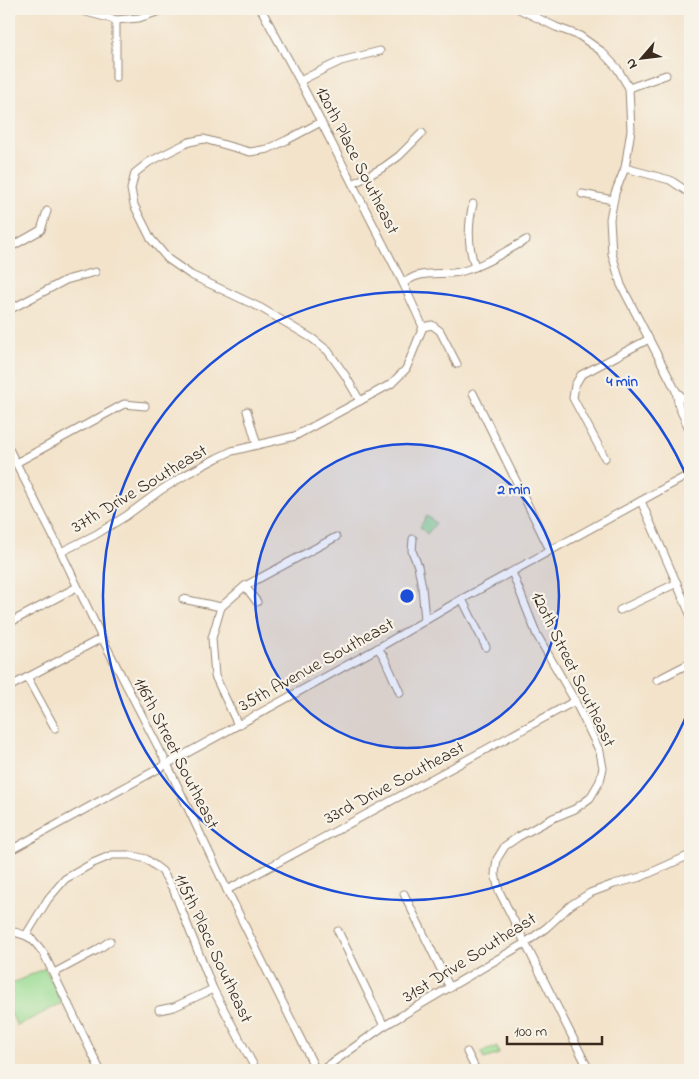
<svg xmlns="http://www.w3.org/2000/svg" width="699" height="1079" font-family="'Indie Flower',sans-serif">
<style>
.green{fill:#9adc93;stroke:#6a8358}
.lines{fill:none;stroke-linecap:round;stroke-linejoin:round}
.minor-casing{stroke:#978674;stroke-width:9}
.minor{stroke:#fff;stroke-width:7}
.ring{fill:none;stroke:#1d4ed8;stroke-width:2.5}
.labels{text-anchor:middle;stroke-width:4.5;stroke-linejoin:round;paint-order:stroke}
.street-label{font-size:18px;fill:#3b2a1e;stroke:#f7f3e8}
.centre{fill:#1d4ed8;stroke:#f7f3e8;stroke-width:2.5}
.ring-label{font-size:15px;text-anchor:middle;font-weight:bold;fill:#1d4ed8;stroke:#f7f3e8;stroke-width:4.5;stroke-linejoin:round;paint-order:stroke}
</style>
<rect width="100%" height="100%" fill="#f7f3e8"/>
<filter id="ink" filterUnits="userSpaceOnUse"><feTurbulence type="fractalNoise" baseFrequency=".02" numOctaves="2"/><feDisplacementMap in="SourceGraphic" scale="10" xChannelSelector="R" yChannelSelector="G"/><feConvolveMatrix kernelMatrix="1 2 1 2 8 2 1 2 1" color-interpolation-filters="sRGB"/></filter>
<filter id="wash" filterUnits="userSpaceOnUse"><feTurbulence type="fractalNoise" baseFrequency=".0096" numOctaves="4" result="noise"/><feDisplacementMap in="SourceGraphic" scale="20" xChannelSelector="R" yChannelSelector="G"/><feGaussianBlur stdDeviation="1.12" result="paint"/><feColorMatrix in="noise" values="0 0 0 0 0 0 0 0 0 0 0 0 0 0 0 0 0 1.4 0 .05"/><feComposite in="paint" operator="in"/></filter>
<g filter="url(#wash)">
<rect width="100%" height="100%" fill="#f3e3cb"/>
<!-- green -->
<g class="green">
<path d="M427,516L436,523L427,534L420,527Z"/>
<path d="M45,968L62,1003L17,1026L9,1009V985Z"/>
<path d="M497,1047L499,1054L484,1059L481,1052Z"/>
</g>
</g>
<g filter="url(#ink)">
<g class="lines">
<defs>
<g id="minor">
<path d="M75,9L116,20L139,18L166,9"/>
<path d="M261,9L300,81L321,122L403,283L423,327"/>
<path d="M519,9L556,27L580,36L601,51L617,68L629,88L631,130L625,168L615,193L610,219L612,254L621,285L676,391L686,401L690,409"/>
<path d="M116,20V78"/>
<path d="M300,81L324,69L341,61L380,51"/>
<path d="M629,88L666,75"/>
<path d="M321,122L287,140L268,149L250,152L204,139L189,142L149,162L135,173L131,189L134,205L151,239L168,259L191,275L261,308L313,339L328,351L345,375L360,401"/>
<path d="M625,168L670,180L688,192"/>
<path d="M353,184L384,167L399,156L422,133"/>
<path d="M582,194L613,200"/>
<path d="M473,204C468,224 468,247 475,267"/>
<path d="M9,248L41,230L47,211"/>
<path d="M403,283C408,281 412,277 417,276C432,271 448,276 463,271C485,265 506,251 526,240"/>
<path d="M9,310L66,280L95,272"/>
<path d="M423,327L432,325L440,331L457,364"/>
<path d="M676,391L679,407L690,431"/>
<path d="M473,393L550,550"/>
<path d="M247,411L257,445"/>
<path d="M9,449L61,552L102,638L167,764L227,890L316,1070"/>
<path d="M605,458L573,398L575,385L581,375L649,339"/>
<path d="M16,463L124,404L145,406"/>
<path d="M641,501L690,614"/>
<path d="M413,539L412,551L418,566L422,587L425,620"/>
<path d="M61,552L95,535L126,516L161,490L187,474L217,458L232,451L295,436L391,384L406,369L423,327"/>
<path d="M512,572L537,635L575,701L600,752L603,768L600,781L590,798L575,809L553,818L518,837L505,846L497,859L495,874L499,891L589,1070"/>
<path d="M245,586L257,602"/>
<path d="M183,599L221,607"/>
<path d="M462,599L486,647"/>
<path d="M620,610L677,583"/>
<path d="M9,623L77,587"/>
<path d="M378,648L384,657L400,693"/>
<path d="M27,677L55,728"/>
<path d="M657,680L690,663"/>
<path d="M9,687L102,638"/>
<path d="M238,725L215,676L212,638L221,607L245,586L336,537"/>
<path d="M9,851L378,648L462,599L690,474"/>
<path d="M227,890L575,701"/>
<path d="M404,894L450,988"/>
<path d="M9,931C29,935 32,937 44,954L100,1070"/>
<path d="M338,931L384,1026"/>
<path d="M26,935L48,899L65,879L93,863L112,855H130L146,859L162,871L174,891L213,989L256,1070"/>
<path d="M54,973L97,950L110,941"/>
<path d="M159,1010L174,1007L213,989"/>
<path d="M467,1052L476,1070"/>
<path d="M322,1070L384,1026L525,943L546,928L571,905L590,893L614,884L641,877L690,855"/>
</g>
</defs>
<!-- minor casing -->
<use href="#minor" class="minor-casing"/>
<!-- minor -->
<use href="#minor" class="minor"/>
</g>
</g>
<!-- distance rings -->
<circle cx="407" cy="596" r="152" fill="#1d4ed8" fill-opacity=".12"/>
<g class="ring">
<circle cx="407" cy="596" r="152"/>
<path d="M690 707A304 304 0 1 1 690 485"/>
</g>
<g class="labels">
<!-- street labels -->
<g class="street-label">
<text transform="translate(358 160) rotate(63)" y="6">120th Place Southeast</text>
<text transform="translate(139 488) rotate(-31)" y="6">37th Drive Southeast</text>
<text transform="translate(316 664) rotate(-29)" y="6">35th Avenue Southeast</text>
<text transform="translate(574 669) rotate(64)" y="6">120th Street Southeast</text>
<text transform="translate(177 753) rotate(63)" y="6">116th Street Southeast</text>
<text transform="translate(394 782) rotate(-28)" y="6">33rd Drive Southeast</text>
<text transform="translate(214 948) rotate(65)" y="6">115th Place Southeast</text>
<text transform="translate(469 957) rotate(-32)" y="6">31st Drive Southeast</text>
</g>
</g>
<circle cx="407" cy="596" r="8" class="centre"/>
<g class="ring-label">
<text x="622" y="386">4 min</text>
<text x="514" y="494">2 min</text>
</g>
<!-- margin -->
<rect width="699" height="1079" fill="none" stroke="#f7f3e8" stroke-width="30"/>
<!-- north arrow -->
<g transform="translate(642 58) rotate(242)" stroke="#f7f3e8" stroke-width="4" paint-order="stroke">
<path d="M0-4L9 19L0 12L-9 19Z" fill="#3b2a1e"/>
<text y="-8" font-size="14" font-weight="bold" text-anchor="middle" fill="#3b2a1e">N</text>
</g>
<!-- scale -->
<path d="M507 1036v8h95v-8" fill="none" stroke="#3b2a1e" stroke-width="2.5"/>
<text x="514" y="1036" font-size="15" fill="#3b2a1e" stroke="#f7f3e8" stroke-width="4" paint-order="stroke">100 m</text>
</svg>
